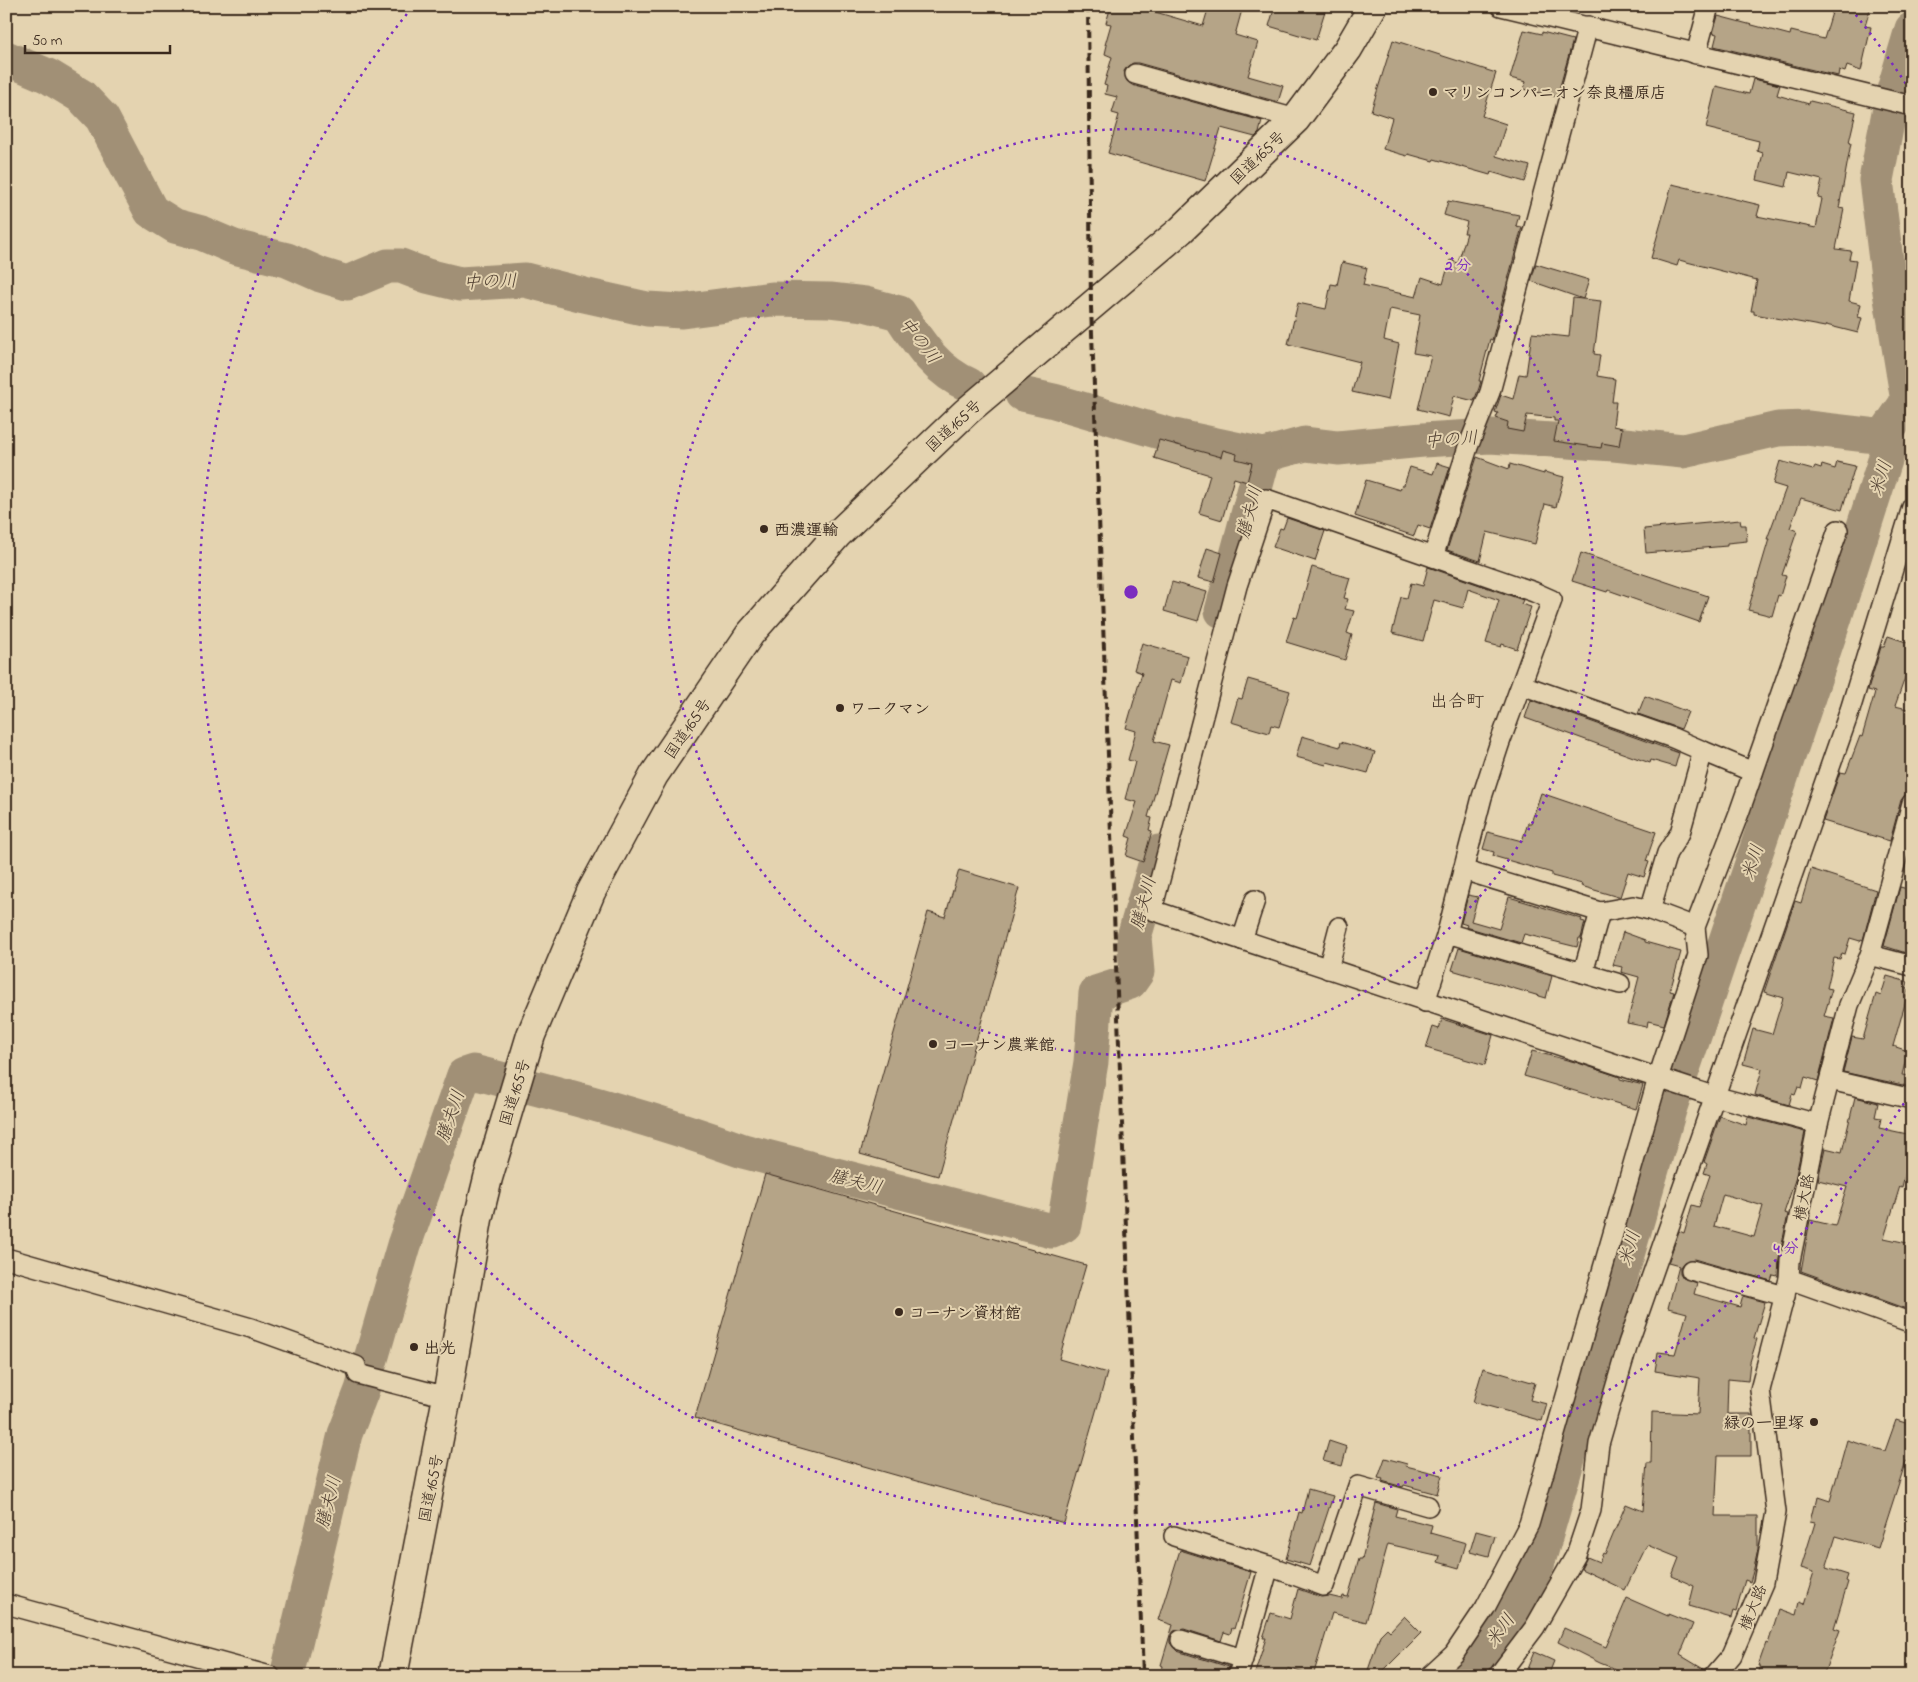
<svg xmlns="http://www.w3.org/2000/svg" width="1918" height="1682" font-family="'Indie Flower','Klee One',sans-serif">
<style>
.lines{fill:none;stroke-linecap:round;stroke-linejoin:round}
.river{stroke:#a19076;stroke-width:35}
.building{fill:#b5a487;stroke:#3b2a1e;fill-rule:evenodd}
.street-casing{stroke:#3b2a1e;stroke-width:22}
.highway-casing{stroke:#3b2a1e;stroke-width:31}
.street{stroke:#e4d3b0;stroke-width:19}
.highway{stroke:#e4d3b0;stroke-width:28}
.rail{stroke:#3b2a1e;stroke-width:4;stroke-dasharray:8 4;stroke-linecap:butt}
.ring{fill:none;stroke:#7b2cbf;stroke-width:2.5;stroke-dasharray:2.5 5}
.poi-dot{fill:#3b2a1e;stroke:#e4d3b0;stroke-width:2}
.labels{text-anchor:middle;stroke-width:4;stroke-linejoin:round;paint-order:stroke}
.poi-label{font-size:16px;font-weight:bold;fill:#3b2a1e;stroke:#e4d3b0;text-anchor:start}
.street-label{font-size:16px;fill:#3b2a1e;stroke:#e4d3b0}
.water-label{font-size:18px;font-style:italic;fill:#4f3e30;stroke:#e4d3b0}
.neighbourhood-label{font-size:18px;fill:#3b2a1e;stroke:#e4d3b0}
.centre{fill:#7b2cbf;stroke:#e4d3b0;stroke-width:2.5}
.ring-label{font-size:15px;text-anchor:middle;font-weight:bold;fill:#7b2cbf;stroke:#e4d3b0;stroke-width:4;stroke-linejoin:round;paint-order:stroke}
</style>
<rect width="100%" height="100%" fill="#e4d3b0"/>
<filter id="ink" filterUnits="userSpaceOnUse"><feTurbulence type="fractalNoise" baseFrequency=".02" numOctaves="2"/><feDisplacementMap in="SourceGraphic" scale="10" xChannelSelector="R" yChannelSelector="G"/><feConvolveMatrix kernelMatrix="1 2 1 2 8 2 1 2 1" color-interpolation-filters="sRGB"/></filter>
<g filter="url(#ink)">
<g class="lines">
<!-- river -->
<g class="river">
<path d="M6,58L48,76L81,96L102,118L151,211L175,226L201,233L234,247L287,260L321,275L347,283L388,266H401L427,276L460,284L525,280L584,295L647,309L682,311L772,299L830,300L865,304L899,313C919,343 935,370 969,385"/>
<path d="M1022,394L1054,401L1170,435L1264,455L1305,444L1338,448L1423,440L1490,436L1614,444L1683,451L1778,429L1807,428L1876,436L1886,433"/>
<path d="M1222,611L1264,455"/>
<path d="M287,1676L345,1434L362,1390L404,1245L464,1075L473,1072C564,1095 655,1119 743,1151L1052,1231L1064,1225L1091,1062L1096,993L1130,982L1137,972L1134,937L1159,852"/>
<path d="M1464,1676L1488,1649L1511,1618L1537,1565L1669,1110L1834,620L1888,451L1886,433L1908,401L1890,292L1876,180L1892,97L1912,29"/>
</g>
</g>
<!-- building -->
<g class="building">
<path d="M1111,6H1135L1203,26L1209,6H1243L1235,35L1258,42L1248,76L1283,86L1278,102L1138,63H1133L1128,66L1124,71L1127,81L1132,85L1262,121L1259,133L1255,137L1221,128L1205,181L1108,153L1119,115L1112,113L1117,97L1105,94L1107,86L1104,85L1112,57L1105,54L1107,45H1105L1111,24L1106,23Z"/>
<path d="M1275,6H1309L1325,11L1316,40L1269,26Z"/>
<path d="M1834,6H1871L1865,26L1871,27L1861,71L1847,66L1845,72L1839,70L1838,76L1714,46L1717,34L1713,33L1718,16L1790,35L1791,31L1824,39Z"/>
<path d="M1524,30L1542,34V32L1573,40L1557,97L1524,89L1526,82L1510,78Z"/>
<path d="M1393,40L1496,73L1482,116L1506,124L1496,156L1530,166L1525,182L1491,172L1490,175L1434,159L1433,161L1408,154L1407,156L1383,149L1392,118L1371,111Z"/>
<path d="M1753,79L1780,85L1777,95L1809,104L1810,101L1856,112L1849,142L1851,143L1839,208L1844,209L1836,249L1851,251L1849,259L1856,260L1849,301L1861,304L1858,317L1862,318L1858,333L1826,325L1825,327L1754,314V311H1751L1757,280L1679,260L1677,266L1651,258L1672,184L1760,205L1757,216L1816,228L1822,199L1818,198L1822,180L1789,172L1786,187L1757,180L1763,153L1757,151L1759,141L1706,128L1716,86L1749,94Z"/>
<path d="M1448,201L1519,215L1516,226L1522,227L1492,340L1490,339L1479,381H1481L1479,388L1474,401L1454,396L1449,417L1418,409L1431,356L1413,353L1420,315L1390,309L1384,340L1399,344L1388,400L1352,392L1360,362L1288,344L1298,303L1326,309L1331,284L1337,285L1342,262L1367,268L1363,285L1416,297L1422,277L1443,284L1450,260L1458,263L1467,233H1464L1467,222L1444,215Z"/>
<path d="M1536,264L1589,280L1583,299L1531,281Z"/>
<path d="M1573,298L1601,301L1594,354L1600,355L1597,376L1615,379L1612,402H1616L1613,426L1622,428L1619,446L1602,443L1601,448L1554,441L1558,421H1554V418L1527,415L1523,432L1507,429L1508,422L1496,418L1498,413L1495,412L1501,395L1513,399L1519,374L1526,375L1532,333L1569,337Z"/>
<path d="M1159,440L1221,457L1223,450L1237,454L1236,459L1252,463L1247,482L1234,478L1222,520L1199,513L1210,475L1154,458Z"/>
<path d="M1477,457L1509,469L1510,464L1544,474V472L1564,477L1556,507L1545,504L1535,544L1487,532L1480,561L1447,550Z"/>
<path d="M1780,461L1813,470L1815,466L1821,468L1822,465L1835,469L1837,462L1855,466L1842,510L1801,498L1790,528L1797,531L1782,575L1786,576L1780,596L1778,595L1772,616L1748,610L1769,539H1767L1786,488L1773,484Z"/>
<path d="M1437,463L1450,467L1430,529L1418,525L1414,536L1355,516L1366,480L1400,490L1402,485H1404L1410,467L1433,474Z"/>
<path d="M1287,518L1325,531L1315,561L1273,547L1280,528L1283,529Z"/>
<path d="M1740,520L1741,525H1746L1747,541L1727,543V546L1646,553L1644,529Z"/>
<path d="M1207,548L1222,553L1214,582L1198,578Z"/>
<path d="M1581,553L1708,596L1699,622L1608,590L1607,592L1572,581Z"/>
<path d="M1312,567L1350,578L1344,598L1348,599L1345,609L1354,611L1347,633L1352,635L1345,660L1286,642L1294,617L1297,618Z"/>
<path d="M1428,567L1523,600L1521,604L1531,607L1517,649L1502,644L1501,647L1486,643L1499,600L1468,589L1463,608L1434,600L1423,641L1392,633L1401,597L1407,598L1411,583L1423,586Z"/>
<path d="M1172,582L1207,592L1198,621L1164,611Z"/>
<path d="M1888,636L1912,644V658L1895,706L1912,710V779L1907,793L1901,800L1890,841L1823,821L1840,772L1846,773L1860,736L1862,737L1875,692L1868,690L1881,647H1884Z"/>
<path d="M1142,643L1188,656L1181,683L1171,680L1154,741L1169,745L1148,817L1152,818L1149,830L1152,831L1143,862L1126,856L1131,838L1126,836L1137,802L1125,799L1135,762L1128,760L1136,731L1126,728L1142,673L1134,670Z"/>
<path d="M1248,679L1290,691L1279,727L1271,725L1269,733L1231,722L1238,698L1242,699Z"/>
<path d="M1645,696L1688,712L1681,729L1638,714Z"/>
<path d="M1531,700L1679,753L1675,767L1651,760L1650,763L1525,718Z"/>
<path d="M1302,736L1340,747L1341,742L1375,752L1368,773L1327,762L1326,765L1296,757Z"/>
<path d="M1541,793L1656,832L1646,861L1649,862L1644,877L1628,872L1620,897H1618L1581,886L1582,884L1552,876V873L1493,856L1494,852L1483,849L1488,832L1522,841L1528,823H1531Z"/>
<path d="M1811,869L1876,890L1863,940L1861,939L1860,941L1850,938L1845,954L1842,953L1840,959L1834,958L1827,988L1832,989L1824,1016L1834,1018L1818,1081L1805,1077L1802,1088L1798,1087L1795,1095L1792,1094L1789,1105L1755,1095L1762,1069L1743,1064L1753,1029L1772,1034L1783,998L1764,992L1795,901L1801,903Z"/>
<path d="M959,870L1019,888L938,1176L860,1154L928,912L945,917Z"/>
<path d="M1900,887L1912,890V932L1906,953L1884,946Z"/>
<path d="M1468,895L1478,897L1471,921L1499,929L1509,897L1582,919L1581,921L1585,922L1581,938H1579L1577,947L1524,934L1521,943L1466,927L1467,925L1461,923Z"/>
<path d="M1623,932L1645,940V942L1681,952L1670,991L1674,992L1664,1025L1648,1021L1647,1027L1627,1023L1639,977L1621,972L1622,967L1613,965Z"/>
<path d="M1459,948L1552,976L1546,998L1452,970Z"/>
<path d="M1887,976L1908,982L1906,989L1908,990L1905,1004L1893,1046L1908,1051L1902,1075L1912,1076V1087L1843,1072L1852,1037L1863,1039L1876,994L1881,996Z"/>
<path d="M1442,1019L1493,1035L1485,1065L1426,1048L1433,1027L1439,1029Z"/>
<path d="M1532,1051L1575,1062L1620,1077V1079L1643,1085L1636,1109L1524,1076Z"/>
<path d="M1855,1097L1878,1103L1875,1117L1881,1118L1879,1128L1912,1135V1167L1907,1166L1902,1187L1900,1186L1884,1238L1912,1244V1311L1801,1271L1810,1220L1835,1226L1847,1187L1818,1180L1825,1148L1842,1152Z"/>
<path d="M1720,1116L1746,1125L1748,1117L1805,1132L1795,1180L1784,1213L1788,1214L1779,1259L1778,1276L1773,1275L1771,1281L1694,1259L1684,1262L1680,1267V1273L1683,1278L1697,1283L1694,1294L1740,1307L1743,1296L1765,1302L1754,1338L1757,1339L1750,1362L1748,1381L1728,1379L1727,1414H1751V1456H1718L1715,1516H1758V1549L1754,1568L1750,1582L1745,1580L1736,1612L1733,1611L1731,1618L1689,1606L1694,1586L1672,1576L1679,1558L1647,1545L1625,1590L1581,1569L1587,1557L1599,1562L1603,1553L1605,1554L1626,1504L1643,1511L1647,1463H1651L1652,1412L1698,1414L1700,1378L1655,1371L1658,1352L1675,1354L1687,1313L1668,1308L1679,1266L1668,1263L1679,1231L1684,1233L1692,1205L1699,1207L1710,1175L1704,1173L1707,1164L1704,1162ZM1723,1194L1763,1206L1754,1237L1714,1226Z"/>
<path d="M765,1174L1086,1265L1059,1359L1107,1373L1064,1523L695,1418Z"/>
<path d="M1483,1368L1535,1383L1530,1400L1547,1404L1542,1421L1473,1402Z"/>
<path d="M1896,1420L1912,1425V1450L1908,1462L1906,1461L1878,1548L1836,1536L1826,1568L1848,1575L1846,1581L1848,1582L1834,1628L1840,1630L1823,1676H1756L1760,1666H1758L1766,1643L1768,1644L1779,1609L1796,1615L1799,1602L1804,1604L1814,1572L1801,1568L1815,1523L1810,1522L1814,1505L1816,1506L1818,1497L1830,1501L1847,1440L1885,1451Z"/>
<path d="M1329,1441L1347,1447L1342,1466L1323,1461Z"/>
<path d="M1385,1458L1407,1464L1406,1466L1442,1475L1437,1494L1404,1485L1403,1487L1382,1481L1383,1479L1378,1478Z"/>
<path d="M1308,1489L1333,1496L1310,1566L1286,1559L1299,1512L1302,1513Z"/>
<path d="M1376,1503L1397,1509L1395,1516L1432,1525L1430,1533L1466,1543L1459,1568L1438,1562L1440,1556L1388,1544L1366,1622L1332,1613L1313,1676L1288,1668L1286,1676H1254L1266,1638H1263L1271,1613L1290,1619L1298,1589L1321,1597L1329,1596L1342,1599L1343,1596L1348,1597L1359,1559H1362Z"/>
<path d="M1476,1531L1495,1536L1489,1556L1470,1551Z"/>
<path d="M1180,1550L1251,1572L1234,1629L1232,1628L1230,1634L1224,1632L1221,1641L1184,1629L1174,1631L1170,1637V1643L1177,1651L1229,1667L1227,1676H1208L1189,1670L1187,1676H1161L1163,1666L1161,1665L1173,1625L1158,1620Z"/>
<path d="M1627,1598L1668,1616V1614L1693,1624L1680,1655L1705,1670L1703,1676H1633L1600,1663L1558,1642L1564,1628L1606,1647Z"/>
<path d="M1404,1616L1421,1633L1378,1676H1366L1380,1635L1387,1628L1390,1631Z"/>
<path d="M1534,1652L1554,1661L1548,1676H1542L1527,1669Z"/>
</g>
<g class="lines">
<defs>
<g id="street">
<path d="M1501,6L1912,106"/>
<path d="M1696,54L1709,6"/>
<path d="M1135,74L1296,119"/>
<path d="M1433,557L1468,447L1490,392L1588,26"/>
<path d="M1522,685L1673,738L1703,751"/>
<path d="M1463,870L1600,912L1633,906L1650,910"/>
<path d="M1695,927L1650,910L1667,853L1680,833L1703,751L1753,772"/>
<path d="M1447,933L1583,973L1600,912"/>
<path d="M1242,940L1255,900"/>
<path d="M1870,955L1912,966"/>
<path d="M1328,969L1339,927"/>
<path d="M1583,973L1620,984"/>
<path d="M1425,1002L1447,933L1482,797L1499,745L1552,600L1534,592L1266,499L1237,586L1152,910L1658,1078L1710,1095L1818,1124"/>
<path d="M1830,1080L1912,1099"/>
<path d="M6,1258L251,1328L356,1366L358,1374L447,1397"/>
<path d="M1691,1270L1785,1296"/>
<path d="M1789,1279L1912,1323"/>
<path d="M1174,1536L1269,1566"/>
<path d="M6,1604L270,1676"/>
<path d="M1181,1640L1243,1659"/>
<path d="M1238,1676L1269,1566L1324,1586L1358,1486L1428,1506"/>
<path d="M1430,1676L1454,1654L1485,1608L1529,1524L1658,1078L1698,955L1695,927L1739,813L1838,530"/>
<path d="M1498,1676L1535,1627L1576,1555L1591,1510L1599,1444L1628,1344L1850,710L1912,507"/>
<path d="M1714,1676L1732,1655L1763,1583L1776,1512L1760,1390L1789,1279L1790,1261L1818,1124L1849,1005L1870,955L1912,803"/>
</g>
<path id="highway" d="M393,1676L447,1397L478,1219L488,1178L531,1035L591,892L654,775L750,634L838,534L966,412L1181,230L1296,119L1348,49L1373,6"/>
</defs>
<!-- street casing -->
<use href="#street" class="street-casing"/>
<!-- highway casing -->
<use href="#highway" class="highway-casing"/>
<!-- street -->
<use href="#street" class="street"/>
<!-- highway -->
<use href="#highway" class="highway"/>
<!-- rail -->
<path class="rail" d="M1088,6L1091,307L1143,1676"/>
</g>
</g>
<!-- distance rings -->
<g class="ring">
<circle cx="1131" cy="592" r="463"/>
<path d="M1908 1097A927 927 0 1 1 411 9M1851 9A927 927 0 0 1 1908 87"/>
</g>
<!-- markers -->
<g class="poi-dot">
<circle cx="1433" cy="92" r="5"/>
<circle cx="764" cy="529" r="5"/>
<circle cx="840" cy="708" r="5"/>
<circle cx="933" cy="1044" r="5"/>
<circle cx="899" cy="1312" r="5"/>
<circle cx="414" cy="1347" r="5"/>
<circle cx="1814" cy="1422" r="5"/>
</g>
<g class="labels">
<!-- poi labels -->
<g class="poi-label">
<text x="1443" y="98">マリンコンパニオン奈良橿原店</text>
<text x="774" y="535">西濃運輸</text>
<text x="850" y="714">ワークマン</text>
<text x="943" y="1050">コーナン農業館</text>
<text x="909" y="1318">コーナン資材館</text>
<text x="424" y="1353">出光</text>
<text x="1804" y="1428" text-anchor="end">緑の一里塚</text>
</g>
<!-- street labels -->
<g class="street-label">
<text transform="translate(1257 157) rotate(-44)" y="6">国道165号</text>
<text transform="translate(953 425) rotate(-43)" y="6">国道165号</text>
<text transform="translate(687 728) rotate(-56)" y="6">国道165号</text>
<text transform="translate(514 1092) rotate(-73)" y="6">国道165号</text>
<text transform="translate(1803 1197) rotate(-78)" y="6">横大路</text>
<text transform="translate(430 1488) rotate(-79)" y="6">国道165号</text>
<text transform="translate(1752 1607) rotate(-68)" y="6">横大路</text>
</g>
<!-- water labels -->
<g class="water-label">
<text transform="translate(490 281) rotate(-2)" y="6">中の川</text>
<text transform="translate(920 340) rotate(52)" y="6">中の川</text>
<text transform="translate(1451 439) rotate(-4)" y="6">中の川</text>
<text transform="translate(1880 478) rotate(-72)" y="6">米川</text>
<text transform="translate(1249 512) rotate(-75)" y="6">膳夫川</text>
<text transform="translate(1752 862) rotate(-72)" y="6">米川</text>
<text transform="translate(1143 903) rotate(-75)" y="6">膳夫川</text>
<text transform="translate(450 1116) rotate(-71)" y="6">膳夫川</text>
<text transform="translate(856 1181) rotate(14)" y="6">膳夫川</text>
<text transform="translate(1629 1248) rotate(-74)" y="6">米川</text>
<text transform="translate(328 1502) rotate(-76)" y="6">膳夫川</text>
<text transform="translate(1500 1630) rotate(-54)" y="6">米川</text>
</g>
<!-- neighbourhood labels -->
<g class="neighbourhood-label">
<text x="1457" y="707">出合町</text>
</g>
</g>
<circle cx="1131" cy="592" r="8" class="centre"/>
<g class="ring-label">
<text x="1458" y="270">2 分</text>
<text x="1786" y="1253">4 分</text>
</g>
<!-- margin -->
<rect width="1918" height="1682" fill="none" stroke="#e4d3b0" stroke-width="25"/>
<rect x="12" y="12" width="1893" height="1657" fill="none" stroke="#3b2a1e" stroke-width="2" filter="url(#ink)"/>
<!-- scale -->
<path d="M25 45v8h145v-8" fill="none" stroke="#3b2a1e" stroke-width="2.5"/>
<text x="32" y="45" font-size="15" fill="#3b2a1e" stroke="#e4d3b0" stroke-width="4" paint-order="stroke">50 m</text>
</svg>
